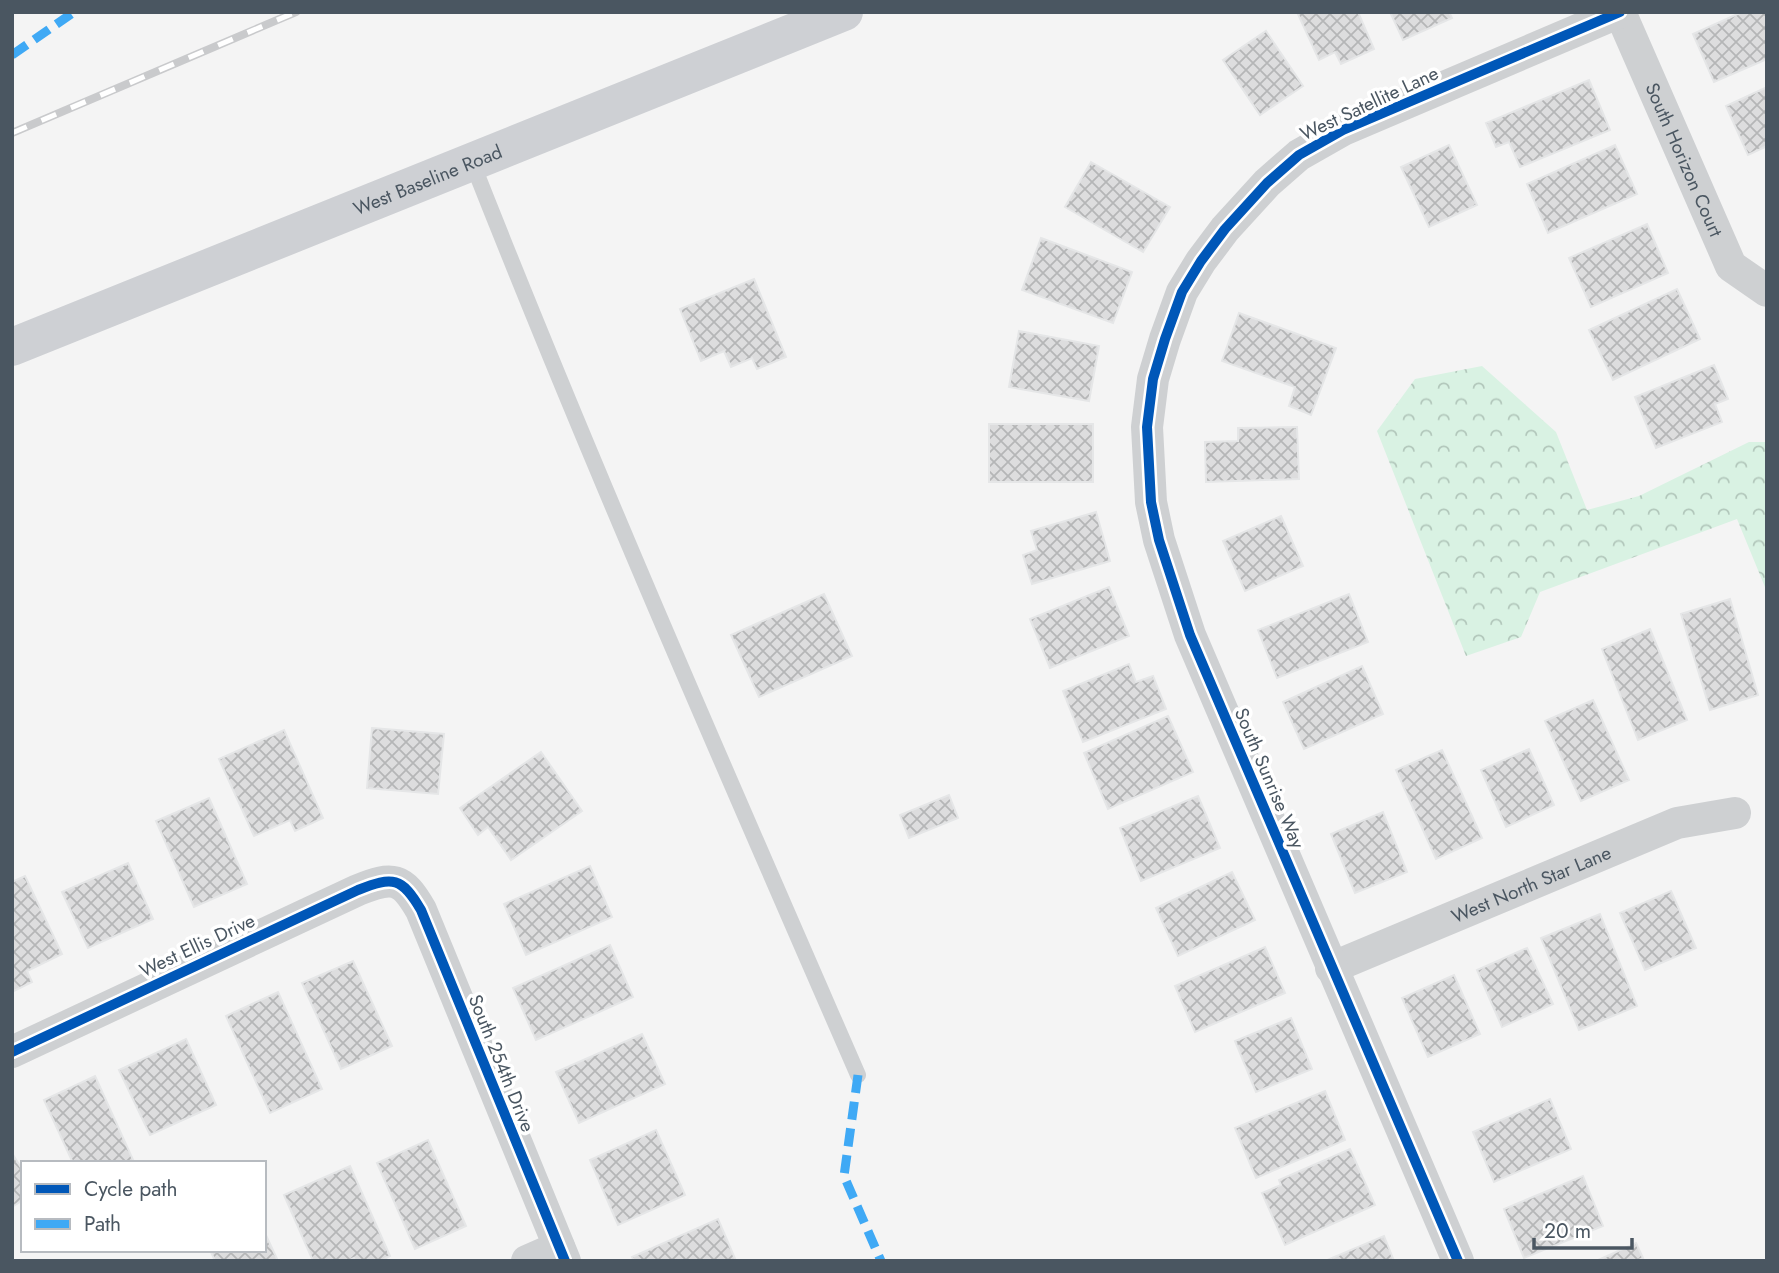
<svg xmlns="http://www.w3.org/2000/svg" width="1779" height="1273" font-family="Jost,sans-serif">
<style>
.park{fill:url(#park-crowns)}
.building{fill:url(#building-cross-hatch);stroke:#e5e6e7;stroke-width:2}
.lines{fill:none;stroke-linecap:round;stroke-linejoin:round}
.lane{stroke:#ced0d2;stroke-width:16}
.street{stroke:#ced0d2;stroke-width:32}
.secondary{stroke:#ced0d4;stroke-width:38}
.rail-casing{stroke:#c9cacc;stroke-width:8}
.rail{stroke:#fff;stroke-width:5;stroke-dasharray:16;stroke-linecap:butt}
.quiet{stroke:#3fa9f5;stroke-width:9;stroke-dasharray:18 9;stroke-linecap:butt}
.cycleway-casing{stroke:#fff;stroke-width:15}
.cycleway{stroke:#0057b8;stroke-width:10}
.labels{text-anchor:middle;stroke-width:7;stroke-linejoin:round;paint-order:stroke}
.street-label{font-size:19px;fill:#4a5661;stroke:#fff}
</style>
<defs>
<pattern id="park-crowns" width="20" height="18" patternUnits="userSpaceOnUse" patternTransform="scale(1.75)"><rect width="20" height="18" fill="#d9f2e3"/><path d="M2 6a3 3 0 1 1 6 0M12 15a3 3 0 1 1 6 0" fill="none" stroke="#b2c7bb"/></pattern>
<pattern id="building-cross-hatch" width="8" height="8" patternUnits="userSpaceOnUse" patternTransform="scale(1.75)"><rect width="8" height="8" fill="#ddddde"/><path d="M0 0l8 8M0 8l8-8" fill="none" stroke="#b5b6b7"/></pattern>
</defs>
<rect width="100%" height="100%" fill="#f4f4f4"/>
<!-- park -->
<path class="park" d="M1482,366L1556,432L1587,510L1639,496L1749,442H1767V592L1737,519L1540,592L1521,637L1466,656L1377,431L1415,379Z"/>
<!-- building -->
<g class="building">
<path d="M1297,12H1358L1374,49L1341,64L1335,52L1319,60Z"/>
<path d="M1390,12H1449L1452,18L1403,40Z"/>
<path d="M1742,12H1767V59L1714,82L1693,34Z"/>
<path d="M1266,31L1303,86L1260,115L1223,60Z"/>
<path d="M1589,80L1610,130L1520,167L1509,142L1496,147L1486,123Z"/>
<path d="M1767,87V146L1748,155L1726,106Z"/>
<path d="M1449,145L1477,205L1429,227L1401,167Z"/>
<path d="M1615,145L1637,194L1548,233L1527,184Z"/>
<path d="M1091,162L1170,207L1143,252L1065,207Z"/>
<path d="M1647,224L1668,273L1591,307L1569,258Z"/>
<path d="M1041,238L1132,272L1113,323L1022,290Z"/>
<path d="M754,279L786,357L757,369L752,358L731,367L724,351L701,361L680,309Z"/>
<path d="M1677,289L1700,339L1613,380L1589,330Z"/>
<path d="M1239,313L1336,348L1311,415L1289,406L1295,387L1222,361Z"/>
<path d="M1019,331L1099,346L1089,401L1009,387Z"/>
<path d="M1714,365L1728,399L1715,404L1722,422L1656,448L1635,397Z"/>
<rect x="989" y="424" width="104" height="58"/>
<path d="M1297,427L1299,479L1206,482L1205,442L1238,441V428Z"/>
<path d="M1096,512L1110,561L1032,584L1023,555L1037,550L1031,531Z"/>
<path d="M1281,516L1303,566L1245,591L1223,541Z"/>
<path d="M1109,587L1129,636L1050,668L1030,619Z"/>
<path d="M824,594L852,656L759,697L731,635Z"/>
<path d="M1349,594L1368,642L1277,678L1258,630Z"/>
<path d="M1730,599L1758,695L1710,710L1681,614Z"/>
<path d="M1650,629L1687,720L1638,740L1602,649Z"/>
<path d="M1129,664L1136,682L1153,676L1166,709L1083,742L1063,691Z"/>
<path d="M1362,666L1383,714L1304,749L1283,702Z"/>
<path d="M1593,700L1629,780L1581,801L1545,721Z"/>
<path d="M1168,716L1193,772L1108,809L1084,753Z"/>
<path d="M372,728L444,734L438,794L367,788Z"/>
<path d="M284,730L323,818L295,831L290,820L254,836L219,759Z"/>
<path d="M1529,749L1554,805L1506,827L1481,770Z"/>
<path d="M1442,750L1482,838L1436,859L1396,770Z"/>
<path d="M541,752L582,811L511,860L488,827L478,835L460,808Z"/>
<path d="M949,795L958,818L909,838L900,815Z"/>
<path d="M1198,796L1220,848L1141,881L1120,828Z"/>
<path d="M209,798L247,884L194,907L156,821Z"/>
<path d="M1383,812L1407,872L1355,893L1331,834Z"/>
<path d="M128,863L153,919L88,948L62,892Z"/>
<path d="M590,866L612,917L526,955L504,904Z"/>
<path d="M1232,872L1255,920L1178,956L1156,908Z"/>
<path d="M25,876L62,954L27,971L32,982L12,992V882Z"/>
<path d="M1671,891L1696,948L1645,970L1620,913Z"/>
<path d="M1600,914L1637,1006L1579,1030L1541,938Z"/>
<path d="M610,945L633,997L536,1040L513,988Z"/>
<path d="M1265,947L1285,993L1195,1032L1175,986Z"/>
<path d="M1527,948L1553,1004L1502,1027L1477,970Z"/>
<path d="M353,961L392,1046L341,1069L302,983Z"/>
<path d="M1454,975L1480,1034L1428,1057L1402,998Z"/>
<path d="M278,992L322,1089L270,1113L226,1016Z"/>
<path d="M1291,1018L1312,1069L1256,1092L1235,1041Z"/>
<path d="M642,1034L665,1084L579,1123L556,1072Z"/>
<path d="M186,1039L216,1105L150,1135L119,1070Z"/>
<path d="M95,1076L134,1162L132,1163H73L44,1100Z"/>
<path d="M1325,1091L1345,1140L1256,1178L1235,1128Z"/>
<path d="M1550,1099L1571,1149L1494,1182L1473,1132Z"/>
<path d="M656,1130L685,1195L618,1225L590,1160Z"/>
<path d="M428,1140L466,1226L415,1249L377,1163Z"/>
<path d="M1350,1149L1375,1205L1285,1245L1262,1193L1281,1185L1279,1180Z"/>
<path d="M12,1153L23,1171V1200L12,1207Z"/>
<path d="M350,1166L390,1256L380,1261H355L354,1258L348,1261H313L284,1195Z"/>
<path d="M1583,1176L1603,1226L1524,1258L1504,1209Z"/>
<path d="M718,1219L736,1261H634L632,1257Z"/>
<path d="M264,1231L278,1261H215L210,1250H264Z"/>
<path d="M1384,1236L1394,1261H1328L1327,1260Z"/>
<path d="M1636,1243L1643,1258L1637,1261H1596Z"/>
</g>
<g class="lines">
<!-- lane -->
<path class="lane" d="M472,162C593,469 726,772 858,1075"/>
<!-- street -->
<g class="street">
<path id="s1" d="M1620,12L1731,266L1767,291"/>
<path id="s2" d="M1331,968L1677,823L1735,813"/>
<path d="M12,1052L358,890C393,876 402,877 421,910L565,1261"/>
<path d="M527,1261L559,1247"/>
<path d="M1458,1261L1190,635L1159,540L1151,502L1147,427L1153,379L1165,339L1182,292L1201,261L1225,229L1267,183L1299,155L1343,130L1620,12"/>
</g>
<!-- secondary -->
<path class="secondary" id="s3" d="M12,347L844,12"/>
<defs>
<path id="rail" d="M12,133L296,12"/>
</defs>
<!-- rail casing -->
<use href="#rail" class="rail-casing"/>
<!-- rail -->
<use href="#rail" class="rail"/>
<!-- quiet -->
<g class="quiet">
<path d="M12,55L74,12"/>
<path d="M858,1075L844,1176L881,1261"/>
</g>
<defs>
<g id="cycleway">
<path d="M12,1052L358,890C393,876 402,877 421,910L565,1261"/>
<path d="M1458,1261L1190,635L1159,540L1151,502L1147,427L1153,379L1165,339L1182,292L1201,261L1225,229L1267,183L1299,155L1343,130L1620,12"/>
</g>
</defs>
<!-- cycleway casing -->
<use href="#cycleway" class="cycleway-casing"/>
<!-- cycleway -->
<use href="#cycleway" class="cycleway"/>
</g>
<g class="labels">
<!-- street labels -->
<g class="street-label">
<text transform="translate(1369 103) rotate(-25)" y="7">West Satellite Lane</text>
<text dy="7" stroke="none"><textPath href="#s1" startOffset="161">South Horizon Court</textPath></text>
<text dy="7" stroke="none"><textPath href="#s3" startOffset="448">West Baseline Road</textPath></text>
<text transform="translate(1270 778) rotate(67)" y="7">South Sunrise Way</text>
<text dy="7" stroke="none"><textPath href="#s2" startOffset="217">West North Star Lane</textPath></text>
<text transform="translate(197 945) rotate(-25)" y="7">West Ellis Drive</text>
<text transform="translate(502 1063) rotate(68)" y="7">South 254th Drive</text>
</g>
</g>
<!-- border -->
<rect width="1779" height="1273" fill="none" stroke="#4a5661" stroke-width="28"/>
<!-- legend -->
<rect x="21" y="1161" width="245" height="91" fill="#ffffff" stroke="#b7bbc0" stroke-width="2"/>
<rect x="35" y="1184" width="35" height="10" fill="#0057b8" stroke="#b7bbc0" stroke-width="2"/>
<text x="84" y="1196" font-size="21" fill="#4a5661">Cycle path</text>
<rect x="35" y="1219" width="35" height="10" fill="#3fa9f5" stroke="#b7bbc0" stroke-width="2"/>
<text x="84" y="1231" font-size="21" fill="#4a5661">Path</text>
<!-- scale -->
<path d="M1534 1238v10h98v-10" fill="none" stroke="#4a5661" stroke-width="3.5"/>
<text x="1544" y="1238" font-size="21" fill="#4a5661" stroke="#ffffff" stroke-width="5" paint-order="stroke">20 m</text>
</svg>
